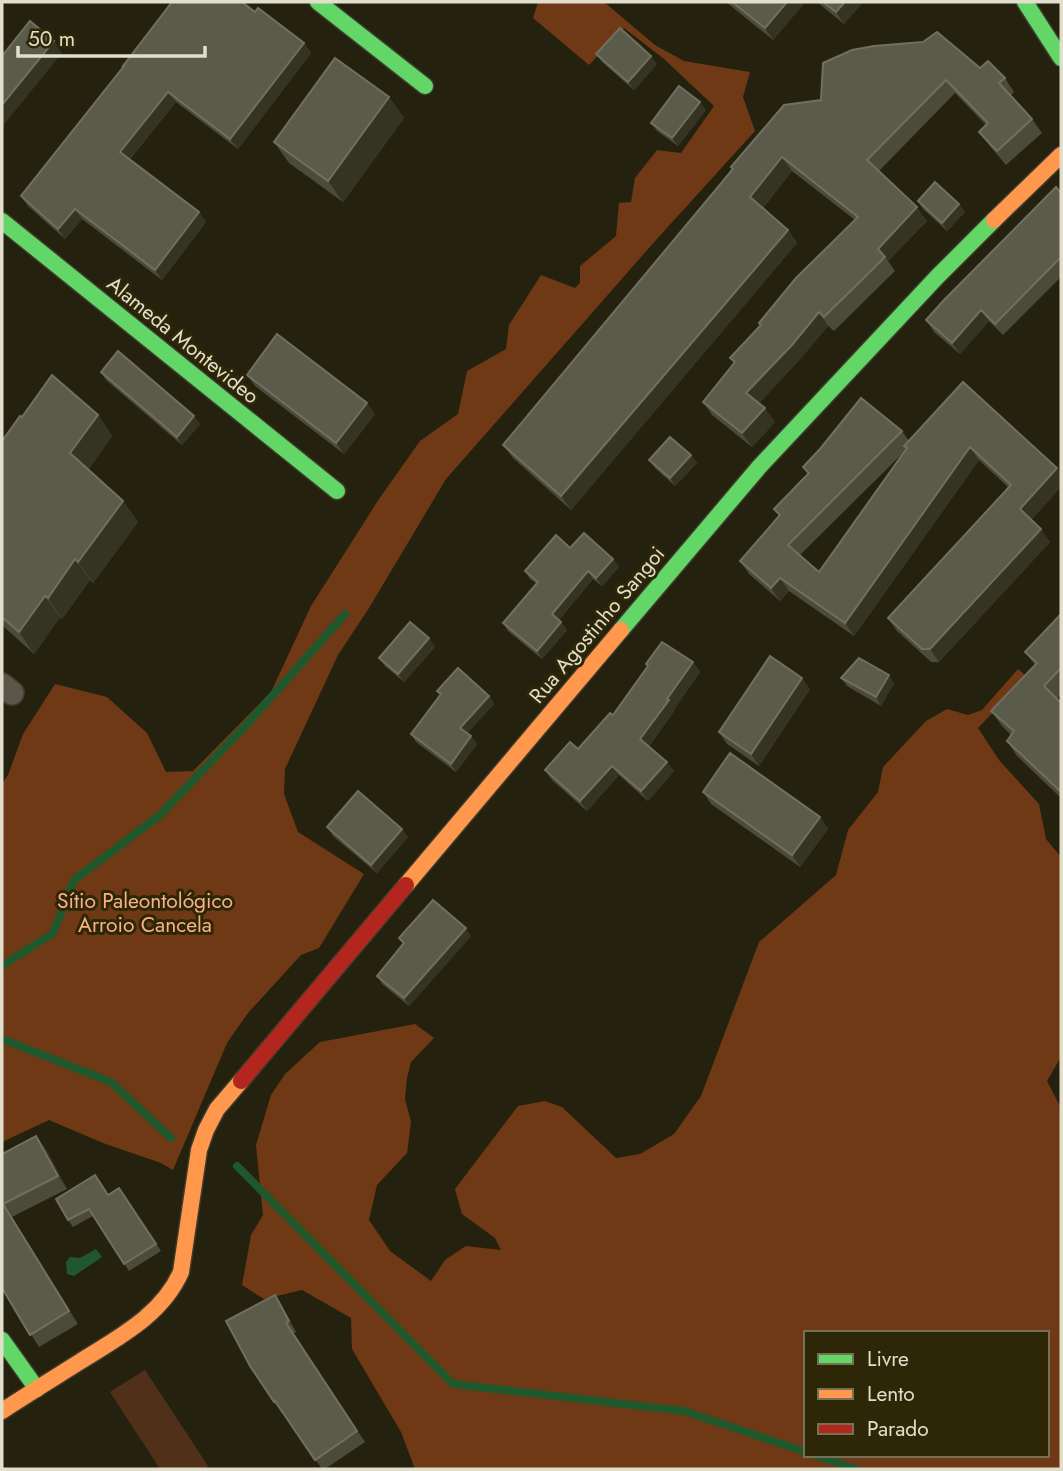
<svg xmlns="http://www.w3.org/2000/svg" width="1063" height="1471" font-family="Jost,sans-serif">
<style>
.green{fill:#51301a}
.forest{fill:#6f3915;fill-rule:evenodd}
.water{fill:#1f582c}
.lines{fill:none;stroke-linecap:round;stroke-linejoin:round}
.stream{stroke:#1f582c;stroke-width:8}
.street-casing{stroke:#3e3b2b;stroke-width:26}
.fast-casing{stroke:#3e3b2b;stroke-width:19}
.slow-casing{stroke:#3e3b2b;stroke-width:19}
.jam-casing{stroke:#3e3b2b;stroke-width:19}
.street{stroke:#5b554a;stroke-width:23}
.fast{stroke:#63d668;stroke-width:16}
.slow{stroke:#ff974d;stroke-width:16}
.jam{stroke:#b3261e;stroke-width:16}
.wall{fill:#4b4b3c;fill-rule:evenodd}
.shaded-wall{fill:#353423}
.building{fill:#5b5b4b;stroke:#706f60;stroke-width:2}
.labels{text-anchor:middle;stroke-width:6;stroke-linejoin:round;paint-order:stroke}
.street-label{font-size:21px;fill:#e1decc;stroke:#2d2707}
.park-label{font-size:21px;fill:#fbb088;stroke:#2d2707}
</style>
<rect width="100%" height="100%" fill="#25210f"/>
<!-- green -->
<path class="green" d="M145,1370L208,1466L203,1469H160L110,1392Z"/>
<!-- forest -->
<g class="forest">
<path d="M538,2H604L655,45L684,61L750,72L743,97L755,131L656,240L446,479L369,608L338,655L285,769L284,794L298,832L364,874L319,948L301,955L248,1013L227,1043L173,1170L161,1163L103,1143L49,1120L2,1142V784L8,775L23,734L55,684L107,697L147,733L166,772L193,771L271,692L311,606L379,499L420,441L458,414L467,371L506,349L509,325L541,275L575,288L580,283V266L616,236L619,203L631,202L635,178L657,150L681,153L714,106L664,59L624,28L589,65L533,18Z"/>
<path d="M1018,669L1027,677L978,728L999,760L1039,804L1046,839L1061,857V1057L1047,1081L1061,1108V1469H415L401,1432L352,1349L351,1318L302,1290L264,1299L242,1285L251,1235L263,1215L256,1145L271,1095L285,1074L320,1042L415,1024L434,1038L411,1062L407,1078L405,1099L411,1122L407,1153L377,1185L369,1220L390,1251L431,1281L445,1260L466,1246L501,1250L495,1238L462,1214L455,1189L518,1106L545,1101L562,1107L616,1158L640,1154L674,1134L701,1096L759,942L836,875L848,830L878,792L883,767L926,721L947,709L968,715L982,710ZM806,1333H1047V1455H806Z"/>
</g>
<!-- water -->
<path class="water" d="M96,1249L102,1257L74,1276L67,1274L66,1262L70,1257L80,1258Z"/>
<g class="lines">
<!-- stream -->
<g class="stream">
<path d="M2,966L53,933L74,880L160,815L249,722L345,614"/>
<path d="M2,1039L111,1082L171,1138"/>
<path d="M237,1166L453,1384L684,1411L806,1452"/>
<path d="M814,1455L856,1469"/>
</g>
<defs>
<path id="street" d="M2,685L12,693"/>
<g id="fast">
<path d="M318,2L425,86"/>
<path d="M1025,2L1061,58"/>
<path d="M2,221L337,491"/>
<path d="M621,630L760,466L937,277L994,220"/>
<path d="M2,1340L37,1389"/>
</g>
<g id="slow">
<path d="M994,220L1061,155"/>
<path d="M406,885L621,630"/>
<path d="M2,1411C28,1394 54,1378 81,1361C119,1337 162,1315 181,1272L199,1150L206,1130L217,1109L241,1081"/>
</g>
<path id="jam" d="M241,1081L406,885"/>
</defs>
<!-- street casing -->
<use href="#street" class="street-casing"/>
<!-- fast casing -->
<use href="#fast" class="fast-casing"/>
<!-- slow casing -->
<use href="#slow" class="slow-casing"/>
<!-- jam casing -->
<use href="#jam" class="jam-casing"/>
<!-- street -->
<use href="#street" class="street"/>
<!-- fast -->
<use href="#fast" class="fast"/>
<!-- slow -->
<use href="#slow" class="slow"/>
<!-- jam -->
<use href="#jam" class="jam"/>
</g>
<!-- wall -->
<g class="wall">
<path d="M726,2H805L773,40Z"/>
<path d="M817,2H863L844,24Z"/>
<path d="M255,12L304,43L311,53L238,149L176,102L130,159L199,212L206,222L162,280L82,219L65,239L28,206L21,196Z"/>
<path d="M596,54L657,64L634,90L602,62Z"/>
<path d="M980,68L1005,78L1014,92L1010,96L1032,119L1042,133L1006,165L989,145L979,132L986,125L955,93L879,171L927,221L888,261L895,271L834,331L828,326L801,358L759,403L775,422L752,447L712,415L703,402L734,363L730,358L760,325L759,323L820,255L855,220L792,171L763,208L788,230L797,243L571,510L513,458L503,445L733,170L731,167L821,100Z"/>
<path d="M389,97L404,118L343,202L289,163L274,142Z"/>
<path d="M706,110L678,146L657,131L651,123Z"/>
<path d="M1061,193V277L1003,335L989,321L960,354L934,332L926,320Z"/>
<path d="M918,201L959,204L965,212L947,231L923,209Z"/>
<path d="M101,372L200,424L182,445L106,380Z"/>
<path d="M247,375L375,414L344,454L255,386Z"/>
<path d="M963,382L1061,487L1031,520L1050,542L939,662H931L897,631L888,618L1009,488L979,460L854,636L789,591L780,601L749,574L740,561L779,516L774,509L808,475L803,467L902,431L909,441ZM905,451L819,572L800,555Z"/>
<path d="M98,415L112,436L88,470L123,501L138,522L93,583L90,580L62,619L60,617L34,654L2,625V441L22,417Z"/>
<path d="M691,455L697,463L675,486L655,468L649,460Z"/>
<path d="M570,548L613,559L619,567L602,586L593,579L559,620L567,630L542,659L508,631L503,623L537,584L530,579L525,571Z"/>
<path d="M1061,614V694L1057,699L1061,703V798L1017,756L1007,741L1011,735L1002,726L991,711L1035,665L1025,652Z"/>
<path d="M435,647L404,682L385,666L379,658Z"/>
<path d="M693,662L700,672L675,708V710L649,746L674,771L648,801L619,775L587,811L552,780L545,770L578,749L613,715L648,667L646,664Z"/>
<path d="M841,678L894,683L881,706L847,686Z"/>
<path d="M810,689L759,766L727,744L719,732Z"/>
<path d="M437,691L489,696L494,704L467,733L477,744L456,772L416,742L411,734L440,695Z"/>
<path d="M703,792L820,817L828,829L800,867L711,804Z"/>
<path d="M327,827L408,837L377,873L333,836Z"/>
<path d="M471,936L409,1006L382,984L377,976L403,944L399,938Z"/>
<path d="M46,1149L67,1189L12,1217L78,1324L39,1347L2,1288V1154Z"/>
<path d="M119,1188L161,1251L129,1271L93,1216L73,1227L68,1220Z"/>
<path d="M275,1295L282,1306L296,1332L293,1334L365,1442L325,1469H322L282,1412V1413L274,1402Z"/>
</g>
<!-- shaded-wall -->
<g class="shaded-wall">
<path d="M787,2H805L773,40L765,28Z"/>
<path d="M845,2H863L844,24L836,12Z"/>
<path d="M54,41L62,53L2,127V105Z"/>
<path d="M304,43L311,53L238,149L230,139Z"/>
<path d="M651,56L657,64L634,90L628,82Z"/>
<path d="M168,92L176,102L127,162L120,152Z"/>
<path d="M389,97L404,118L343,202L328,181Z"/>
<path d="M700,102L706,110L678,146L672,138Z"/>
<path d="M782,157L792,171L760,211L750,197Z"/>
<path d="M959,204L965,212L947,231L942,223Z"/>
<path d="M917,207L927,221L888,261L878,249Z"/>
<path d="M75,209L82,219L65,239L58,229Z"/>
<path d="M199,212L206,222L162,280L155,270Z"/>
<path d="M788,230L797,243L571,510L561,496Z"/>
<path d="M981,310L989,321L960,354L952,343Z"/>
<path d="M819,312L828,326L801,358L756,407L746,393Z"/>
<path d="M367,403L375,414L344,454L336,443Z"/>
<path d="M765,408L775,422L752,447L742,433Z"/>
<path d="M98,415L112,436L85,475L70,453Z"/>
<path d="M194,416L200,424L182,445L177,437Z"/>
<path d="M970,447L979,460L854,636L845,623Z"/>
<path d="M691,455L697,463L675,486L670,478Z"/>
<path d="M1057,468L1061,473V487L1029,522L1020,509Z"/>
<path d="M123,501L138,522L93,583L78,562Z"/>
<path d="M1041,529L1050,542L939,662L930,649Z"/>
<path d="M75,559L90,580L62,619L48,598Z"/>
<path d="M613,559L619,567L602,586L596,578Z"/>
<path d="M588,571L593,579L557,622L552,614Z"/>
<path d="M780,578L789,591L780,601L771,588Z"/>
<path d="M45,596L60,617L34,654L19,632Z"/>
<path d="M561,622L567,630L542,659L537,651Z"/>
<path d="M429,638L435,647L404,682L398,674Z"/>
<path d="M693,662L700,672L675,708V710L647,748L640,739Z"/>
<path d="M889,675L894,683L881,706L876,697Z"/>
<path d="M802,678L810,689L759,766L751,754Z"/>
<path d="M489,696L494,704L465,736L460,728Z"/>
<path d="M471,736L477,744L456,772L451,764Z"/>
<path d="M667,762L674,771L648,801L641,791Z"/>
<path d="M612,766L619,775L587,811L580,801Z"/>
<path d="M820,817L828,829L800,867L792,855Z"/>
<path d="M402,829L408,837L377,873L371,865Z"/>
<path d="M466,928L471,936L409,1006L404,998Z"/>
<path d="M36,1136L46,1149L67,1189L58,1176Z"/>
<path d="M3,1204L12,1217L78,1324L69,1311Z"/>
<path d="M275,1295L282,1306L296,1332L289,1321Z"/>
</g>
<!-- building -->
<g class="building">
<path d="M172,2H242L255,12L258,8L304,43L230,139L168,92L120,152L199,212L155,270L75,209L58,229L21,196L124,66H123Z"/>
<path d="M732,2H787L765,28Z"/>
<path d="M823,2H845L836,12Z"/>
<path d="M30,21L54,41L2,105V56Z"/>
<path d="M620,28L651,56L628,82L596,54Z"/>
<path d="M937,32L980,68L988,61L1005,78L999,83L1032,119L997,151L979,132L988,123L946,80L867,160L917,207L878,249L885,257L824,317L819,312L792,345L746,393L765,408L742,433L703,402L735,362L730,358L761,325L759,323L796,278L858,217L782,157L750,197L788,230L561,496L503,445L733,169L731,167L784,105L821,100L823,63L852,50L874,46L923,42Z"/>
<path d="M335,58L389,97L328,181L274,142Z"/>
<path d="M679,86L700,102L672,138L651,123Z"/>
<path d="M935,182L959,204L942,223L918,201Z"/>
<path d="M1056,187L1061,193V257L995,324L981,310L952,343L926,320L944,300Z"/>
<path d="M277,334L367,403L336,443L247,375Z"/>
<path d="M118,351L194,416L177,437L101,372Z"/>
<path d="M52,375L98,415L70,453L123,501L78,562L75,559L48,598L45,596L19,632L2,617V441L20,416L22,417Z"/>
<path d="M963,382L1057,468L1020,509L1041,529L930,649H922L888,618L1011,485L970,447L845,623L780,578L771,588L740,561L780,515L774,509L809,473L803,467L820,449L861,398L902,431L788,545L819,572L907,448L904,446Z"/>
<path d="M670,437L691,455L670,478L649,460Z"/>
<path d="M584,533L613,559L596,578L588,571L552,614L561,622L537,651L503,623L538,582L525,571L556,535L570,548Z"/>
<path d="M1061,614V668L1044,686L1061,703V792L1007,741L1014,731L991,711L1037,663L1025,652Z"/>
<path d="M410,622L429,638L398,674L379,658Z"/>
<path d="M662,642L693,662L667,699L669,700L640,739L667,762L641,791L612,766L580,801L545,770L570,742L578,749L610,713L613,715L648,666L646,664Z"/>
<path d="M770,656L802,678L751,754L719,732Z"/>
<path d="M859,658L889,675L876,697L841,678Z"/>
<path d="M458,668L489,696L460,728L471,736L451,764L411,734L441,694L437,691Z"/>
<path d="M730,753L820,817L792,855L703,792Z"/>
<path d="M358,791L402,829L371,865L327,827Z"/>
<path d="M433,900L466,928L404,998L377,976L404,943L399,938Z"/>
<path d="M36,1136L58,1176L3,1204L69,1311L30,1335L2,1288V1154Z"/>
<path d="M95,1175L108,1195L119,1188L156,1244L124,1264L89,1209L68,1220L56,1199Z"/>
<path d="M275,1295L289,1321L286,1323L357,1431L315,1460L275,1401L274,1402L250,1366L226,1321Z"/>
</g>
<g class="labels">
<!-- street labels -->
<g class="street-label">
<text transform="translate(183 340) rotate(39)" y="7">Alameda Montevideo</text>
<text transform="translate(597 625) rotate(-50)" y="7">Rua Agostinho Sangoi</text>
</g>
<!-- park labels -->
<g class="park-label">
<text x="145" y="908">Sítio Paleontológico<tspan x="145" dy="24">Arroio Cancela</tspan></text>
</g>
</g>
<!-- border -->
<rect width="1063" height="1471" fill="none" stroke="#e1decc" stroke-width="7"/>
<!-- legend -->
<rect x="804" y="1331" width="245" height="126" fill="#2d2707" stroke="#757056" stroke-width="2"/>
<rect x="818" y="1354" width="35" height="10" fill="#63d668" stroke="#757056" stroke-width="2"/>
<text x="867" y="1366" font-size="21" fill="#e1decc">Livre</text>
<rect x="818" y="1389" width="35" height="10" fill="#ff974d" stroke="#757056" stroke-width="2"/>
<text x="867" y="1401" font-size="21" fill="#e1decc">Lento</text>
<rect x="818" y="1424" width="35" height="10" fill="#b3261e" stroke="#757056" stroke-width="2"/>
<text x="867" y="1436" font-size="21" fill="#e1decc">Parado</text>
<!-- scale -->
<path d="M18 46v10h187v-10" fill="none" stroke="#e1decc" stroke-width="3.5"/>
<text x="28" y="46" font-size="21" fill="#e1decc" stroke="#2d2707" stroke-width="5" paint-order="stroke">50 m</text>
</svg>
